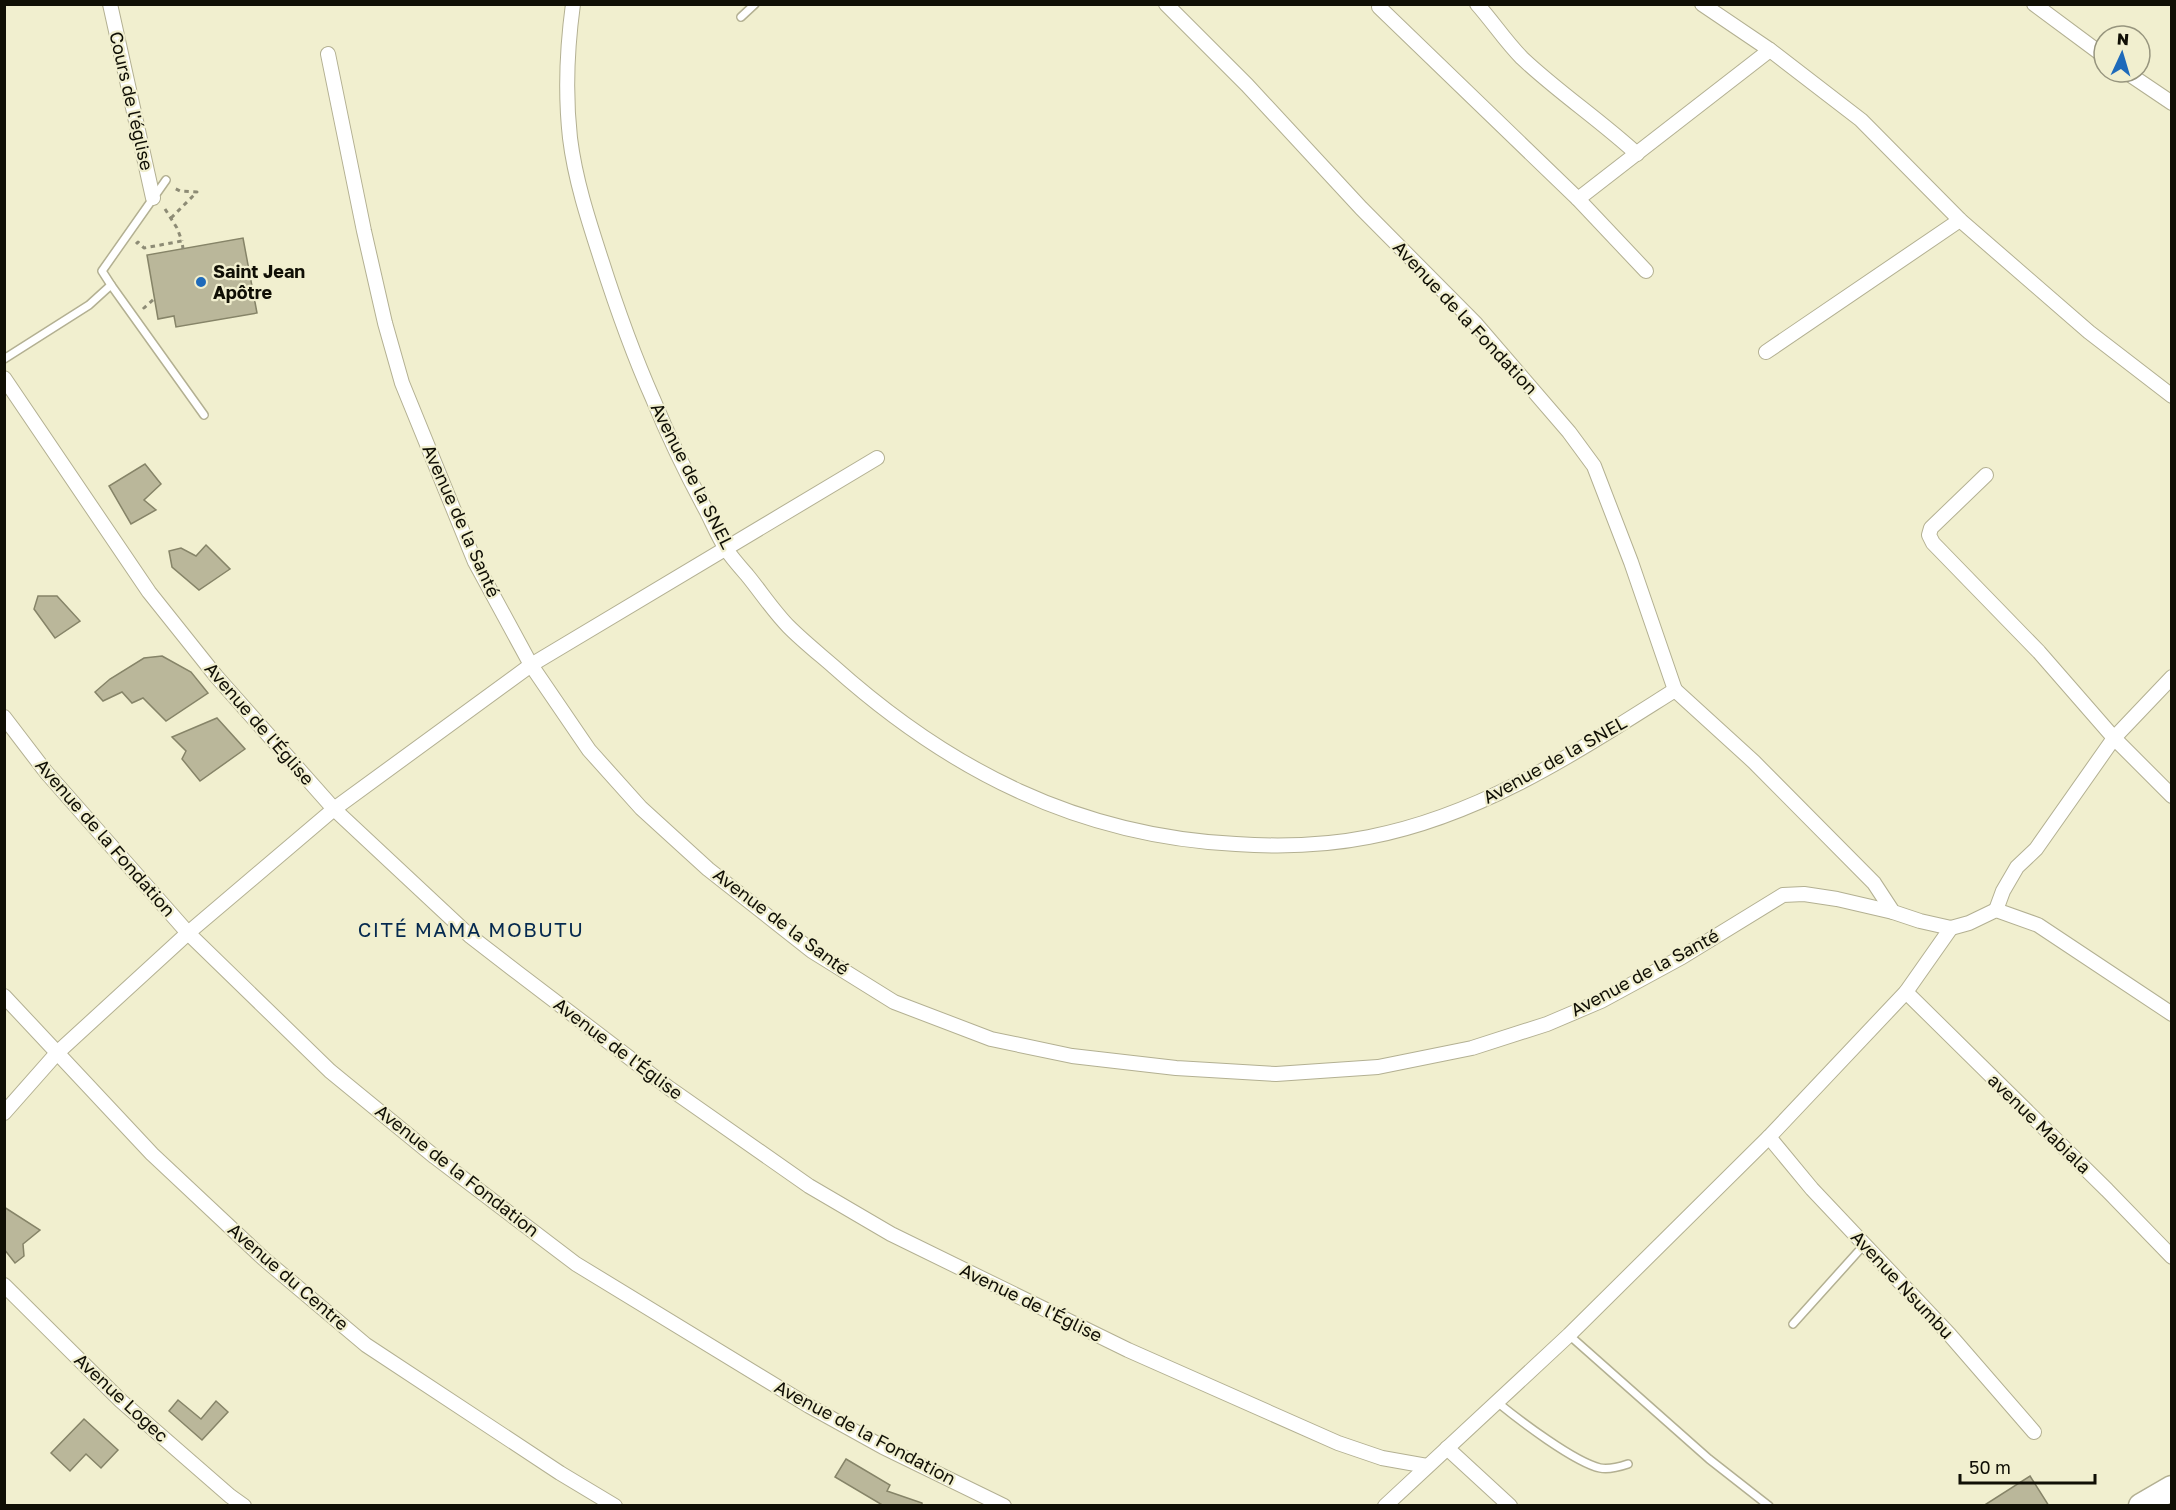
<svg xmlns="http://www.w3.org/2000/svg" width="2176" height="1510" font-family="'Golos Text',sans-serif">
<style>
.building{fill:#bab79a;stroke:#868468;stroke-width:1.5}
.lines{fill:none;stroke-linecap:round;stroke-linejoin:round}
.service-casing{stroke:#b3b092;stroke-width:10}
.minor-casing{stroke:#b3b092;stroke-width:16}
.trunk-casing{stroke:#b3b092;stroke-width:27}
.path{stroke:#8d8b75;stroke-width:3;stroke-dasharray:4.5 4.5;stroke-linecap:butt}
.service{stroke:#fff;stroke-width:7}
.minor{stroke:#fff;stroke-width:14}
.trunk{stroke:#fff;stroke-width:24}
.poi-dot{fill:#1e6aba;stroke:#f1efcf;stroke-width:2}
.labels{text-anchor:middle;stroke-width:4.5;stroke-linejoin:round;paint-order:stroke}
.street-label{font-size:18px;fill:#100f05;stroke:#f1efcf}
.poi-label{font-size:18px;font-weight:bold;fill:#100f05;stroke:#f1efcf;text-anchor:start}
.neighbourhood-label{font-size:20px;letter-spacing:1.5px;fill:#05294f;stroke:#f1efcf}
</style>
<rect width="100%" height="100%" fill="#f1efcf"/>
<!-- building -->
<g class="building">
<path d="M243,238L257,313L176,327L174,316L158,319L147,255Z"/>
<path d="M145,464L161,484L144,500L156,510L131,524L109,486Z"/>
<path d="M206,545L230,569L199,590L172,567L169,551L181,548L196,556Z"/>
<path d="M38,596H57L80,621L55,638L34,609Z"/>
<path d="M162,656L191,672L208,693L166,721L143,698L132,703L122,692L103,701L95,692L110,679L144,658Z"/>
<path d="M217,718L245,749L200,781L182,759L186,751L172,737Z"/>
<path d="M4,1207L40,1230L23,1244L24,1256L15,1263L4,1249Z"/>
<path d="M178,1400L201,1419L216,1401L228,1412L202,1440L169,1411Z"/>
<path d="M84,1419L118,1450L101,1468L86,1454L70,1471L51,1453Z"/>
<path d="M846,1459L890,1485L887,1491L922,1503V1506H884L835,1477Z"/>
<path d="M2030,1476L2049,1506H1983Z"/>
</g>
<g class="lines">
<defs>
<g id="service">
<path d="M741,17L755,4"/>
<path d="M111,285L102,271L166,180"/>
<path d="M4,359L89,305L111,285L204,415"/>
<path d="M1793,1324L1864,1245"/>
<path d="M1569,1335L1709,1459L1769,1506"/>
<path d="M1497,1402C1519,1420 1574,1462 1600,1468C1609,1470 1619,1467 1628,1464"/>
</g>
<g id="minor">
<path d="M110,4L153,198"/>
<path d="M573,4C567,48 565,93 570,138C575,179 588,219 601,259C616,306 633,354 653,399C669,438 687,475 707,512C713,524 719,538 726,549C732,558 740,567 747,575C761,592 774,612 789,627C803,641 818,653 833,666C949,770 1078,836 1236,844C1281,847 1324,846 1369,837C1483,815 1578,751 1675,690L1754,762L1874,883L1893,912L1920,921L1951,928L1969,923L1996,910L2038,925L2172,1014"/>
<path d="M1166,4L1247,85L1361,208L1476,324L1569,432L1594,466L1631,562L1675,690"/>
<path d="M1477,4C1493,22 1506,42 1522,58C1558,92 1600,120 1637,154"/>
<path d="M1702,4L1770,50L1861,120L1960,220L2089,332L2172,396"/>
<path d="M2034,4L2104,56"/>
<path d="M1379,7L1578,199L1646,271"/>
<path d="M328,54L364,231L385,323L402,383L475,562L531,665L589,750L641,808L708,869L812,951L894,1002L991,1039L1072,1056L1176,1068L1276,1074L1378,1067L1472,1048L1547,1024L1601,1001L1682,957L1783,895L1804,894L1837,899L1893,912"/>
<path d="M2126,72L2172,103"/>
<path d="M1578,199L1770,50"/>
<path d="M1766,352L1960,220"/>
<path d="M4,378L149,592L216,676L334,809L470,936L518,973L669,1088L809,1186L891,1234L1128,1350L1338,1443L1382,1458L1427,1466"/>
<path d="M1986,475L1931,528L1929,535L1933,543L2039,652L2114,738L2172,796"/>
<path d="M4,717L46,772L188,933L330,1071L435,1157L576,1264L809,1406L883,1447L1004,1506"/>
<path d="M1996,910L2003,891L2017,867L2036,849L2114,738L2172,677"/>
<path d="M1906,992L2107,1190L2172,1257"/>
<path d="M4,996L152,1154L264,1259L366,1345L560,1473L615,1506"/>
<path d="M4,1113L57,1053L188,933L334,809L531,665L877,458"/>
<path d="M1769,1137L1812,1189L1949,1334L2034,1432"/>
<path d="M4,1285L121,1401L230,1496L244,1506"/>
<path d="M1447,1448L1510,1506"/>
<path d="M1385,1506L1569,1335L1769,1137L1906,992L1951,928"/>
</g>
<path id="trunk" d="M2141,1506L2172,1488"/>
</defs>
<!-- service casing -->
<use href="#service" class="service-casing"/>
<!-- minor casing -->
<use href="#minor" class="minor-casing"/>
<!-- trunk casing -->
<use href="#trunk" class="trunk-casing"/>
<!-- path -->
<g class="path">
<path d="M165,209L177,228L182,241"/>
<path d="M171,218L197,192L180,191L174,188"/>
<path d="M136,244L138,242L144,248L182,241L183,249"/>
<path d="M143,307L144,308L154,299"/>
</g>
<!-- service -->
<use href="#service" class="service"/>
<!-- minor -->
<use href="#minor" class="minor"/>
<!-- trunk -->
<use href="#trunk" class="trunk"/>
</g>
<!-- markers -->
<circle class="poi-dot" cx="201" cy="282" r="6"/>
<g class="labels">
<!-- street labels -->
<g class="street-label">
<text transform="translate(131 101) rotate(77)" y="6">Cours de l'église</text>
<text transform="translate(1465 318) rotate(47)" y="6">Avenue de la Fondation</text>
<text transform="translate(692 476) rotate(63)" y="6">Avenue de la SNEL</text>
<text transform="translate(461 521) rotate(66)" y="6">Avenue de la Santé</text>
<text transform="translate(259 724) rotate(49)" y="6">Avenue de l'Église</text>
<text transform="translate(1555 760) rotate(-29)" y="6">Avenue de la SNEL</text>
<text transform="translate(105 838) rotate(49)" y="6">Avenue de la Fondation</text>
<text transform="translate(781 922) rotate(37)" y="6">Avenue de la Santé</text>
<text transform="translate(1645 973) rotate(-28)" y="6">Avenue de la Santé</text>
<text transform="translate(618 1049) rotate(37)" y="6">Avenue de l'Église</text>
<text transform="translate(2039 1124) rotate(44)" y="6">avenue Mabiala</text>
<text transform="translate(457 1171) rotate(38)" y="6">Avenue de la Fondation</text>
<text transform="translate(288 1277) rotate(41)" y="6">Avenue du Centre</text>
<text transform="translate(1902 1285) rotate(47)" y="6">Avenue Nsumbu</text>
<text transform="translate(1031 1303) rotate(26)" y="6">Avenue de l'Église</text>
<text transform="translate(121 1398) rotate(43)" y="6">Avenue Logec</text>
<text transform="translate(865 1433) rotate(28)" y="6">Avenue de la Fondation</text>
</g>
<!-- poi labels -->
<g class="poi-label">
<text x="213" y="278">Saint Jean<tspan x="213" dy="21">Apôtre</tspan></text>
</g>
<!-- neighbourhood labels -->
<g class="neighbourhood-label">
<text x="471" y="937">CITÉ MAMA MOBUTU</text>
</g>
</g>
<!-- border -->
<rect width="2176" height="1510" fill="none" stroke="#100f05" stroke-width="12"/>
<!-- north arrow -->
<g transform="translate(2122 54) rotate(4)"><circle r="28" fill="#f1efcf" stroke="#97957e" stroke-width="1.5"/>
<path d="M0-4.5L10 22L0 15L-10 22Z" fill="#1e6aba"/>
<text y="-9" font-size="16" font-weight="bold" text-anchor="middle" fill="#100f05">N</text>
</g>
<!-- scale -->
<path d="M1960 1474v9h135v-9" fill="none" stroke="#100f05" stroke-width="3"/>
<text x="1969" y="1474" font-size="18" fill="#100f05" stroke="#f1efcf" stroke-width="4.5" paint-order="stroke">50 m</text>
</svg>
